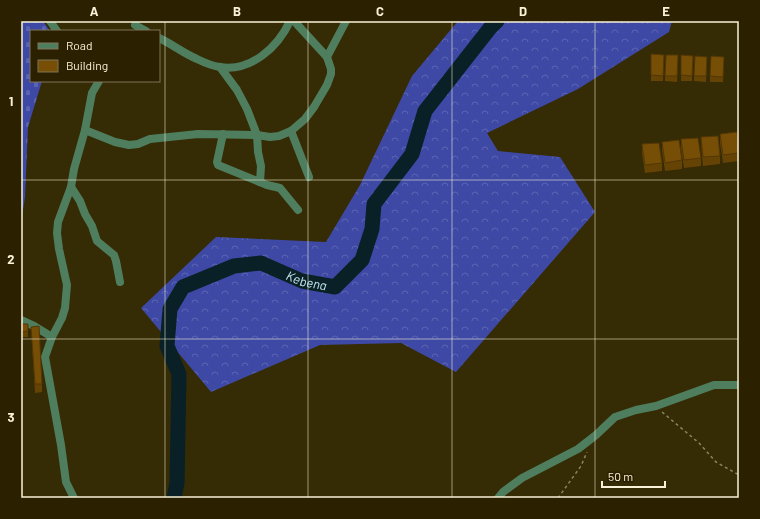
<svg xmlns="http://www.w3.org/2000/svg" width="760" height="519" font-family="Barlow,sans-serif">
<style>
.forest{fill:url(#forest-crowns)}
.cemetery{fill:url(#cemetery-stones)}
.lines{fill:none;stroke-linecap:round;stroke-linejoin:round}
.river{stroke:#092126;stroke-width:15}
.path{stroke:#8b8261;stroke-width:1.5;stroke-dasharray:3 3;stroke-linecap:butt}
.street{stroke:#4f7e5e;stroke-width:8}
.wall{fill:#654305}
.building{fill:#764e06;stroke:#533704}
.grid{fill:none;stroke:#faf2d8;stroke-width:1;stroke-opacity:0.55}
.labels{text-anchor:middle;stroke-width:3.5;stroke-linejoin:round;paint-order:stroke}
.water-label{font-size:13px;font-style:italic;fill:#c6e8f1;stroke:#2b2100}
.neatline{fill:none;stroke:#faf2d8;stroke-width:1.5}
.grid-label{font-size:13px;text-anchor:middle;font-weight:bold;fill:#faf2d8}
</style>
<defs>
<pattern id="forest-crowns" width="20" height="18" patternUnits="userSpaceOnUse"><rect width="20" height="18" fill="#3e49a6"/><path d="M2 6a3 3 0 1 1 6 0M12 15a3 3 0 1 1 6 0" fill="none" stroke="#5b64b2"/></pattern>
<pattern id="cemetery-stones" width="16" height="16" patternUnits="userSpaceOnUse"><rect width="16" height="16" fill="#3e49a6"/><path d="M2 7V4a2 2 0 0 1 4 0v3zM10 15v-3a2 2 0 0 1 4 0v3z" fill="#5b64b2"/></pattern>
</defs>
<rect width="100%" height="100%" fill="#352b04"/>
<!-- forest -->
<path class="forest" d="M458,21H672L669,32L578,89L487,133L498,151L560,157L595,212L456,372L401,343L320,345L211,392L141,308L216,237L326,242L360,185L412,76Z"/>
<!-- cemetery -->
<path class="cemetery" d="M21,21H43L50,31H31V81H42L28,127L25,197L21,223Z"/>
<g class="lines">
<!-- river -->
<path class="river" id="s1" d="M174,498L177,483L179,374L167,346L170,309L183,287L234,266L261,263L302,281L335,287L362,260L372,229L374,204L412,154L425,111L490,28L497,21"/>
<!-- path -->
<g class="path">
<path d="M662,412L699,443L716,462L739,475"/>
<path d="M558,498L581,466L587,452"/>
</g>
<!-- street -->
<g class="street">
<path d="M50,21L57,31"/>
<path d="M135,25L146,31"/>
<path d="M159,38C172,44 183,53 197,59C203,62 213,66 220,67C251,72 278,47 290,21"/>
<path d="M327,57L346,21"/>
<path d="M220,67L237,90L247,109L257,135L258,152L261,166L260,182"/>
<path d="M85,130L115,142L129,145L138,144L150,139L198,134L257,135L270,137L279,136L291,131L305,119L314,107L327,85L331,74V69L327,57L294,21"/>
<path d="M291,131L309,177"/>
<path d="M223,134L217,162L218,165L267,185L280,188L298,210"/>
<path d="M71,187L80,201L85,214L92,226L97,241L114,255L116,261L120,282"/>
<path d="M21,320L34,326L52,337"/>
<path d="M74,498L66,482L61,445L45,357L52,337L62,318L65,308L67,285L59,249L57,233L58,222L71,187L74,169L85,130L92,93L99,81"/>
<path d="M498,498L503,492L522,478L578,449L596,435L615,417L636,410L656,406L714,385H739"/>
</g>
</g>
<!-- wall -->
<g class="wall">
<path d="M651,54L664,55L663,81H651Z"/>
<path d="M681,55L693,56L692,81H681Z"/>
<path d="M678,61L677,82L665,81V76Z"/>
<path d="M707,62L706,82L694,81V76Z"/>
<path d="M724,63L723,82H710V76Z"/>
<path d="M720,134L739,147V161L723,163L720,143Z"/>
<path d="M701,137L720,156V164L703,166L701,145Z"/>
<path d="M681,139L701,158V166L684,168L681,148Z"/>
<path d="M662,142L682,160V169L665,171L662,151Z"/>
<path d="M642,144L662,163V171L645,173L642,153Z"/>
<path d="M21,324L28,331V337H21Z"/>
<path d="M31,327L42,384V392L35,393Z"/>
</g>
<!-- building -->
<g class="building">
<path d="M651,54L664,55L663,76L651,75Z"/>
<path d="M666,55H678L677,76H665Z"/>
<path d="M681,55L693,56L692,76L681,75Z"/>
<path d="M695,56L707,57L706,76H694Z"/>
<path d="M711,56L724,57L723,77L710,76Z"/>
<path d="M737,132L739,147V153L723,155L720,134Z"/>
<path d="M718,136L720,156L703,157L701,137Z"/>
<path d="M698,138L701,158L684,160L681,139Z"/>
<path d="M679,140L682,160L665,163L662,142Z"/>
<path d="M659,143L662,163L645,165L642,144Z"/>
<path d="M21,324H28V331L21,332Z"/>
<path d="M39,326L42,384H35L31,327Z"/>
</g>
<!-- grid -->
<path class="grid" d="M165,21V498M308,21V498M452,21V498M595,21V498M21,180H739M21,339H739"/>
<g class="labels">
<!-- water labels -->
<g class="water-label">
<text dy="5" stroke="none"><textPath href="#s1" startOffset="349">Kebena</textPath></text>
</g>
</g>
<!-- border -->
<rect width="760" height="519" fill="none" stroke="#2b2100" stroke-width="44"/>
<!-- legend -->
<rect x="30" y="30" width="130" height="52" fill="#2b2100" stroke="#7e7556"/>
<rect x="38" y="43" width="20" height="6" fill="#4f7e5e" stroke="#7e7556"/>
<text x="66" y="50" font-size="12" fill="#faf2d8">Road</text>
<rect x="38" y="60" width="20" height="12" fill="#764e06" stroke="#7e7556"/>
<text x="66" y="70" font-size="12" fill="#faf2d8">Building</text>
<!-- scale -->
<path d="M602 481v6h63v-6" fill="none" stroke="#faf2d8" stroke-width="2"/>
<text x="608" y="481" font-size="12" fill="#faf2d8" stroke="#2b2100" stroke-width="3" paint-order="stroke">50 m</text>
<rect x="22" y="22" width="716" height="475" class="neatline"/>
<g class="grid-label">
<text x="94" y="16">A</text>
<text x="237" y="16">B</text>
<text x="380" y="16">C</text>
<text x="523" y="16">D</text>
<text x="666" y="16">E</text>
<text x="11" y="106">1</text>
<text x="11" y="264">2</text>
<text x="11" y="422">3</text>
</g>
</svg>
